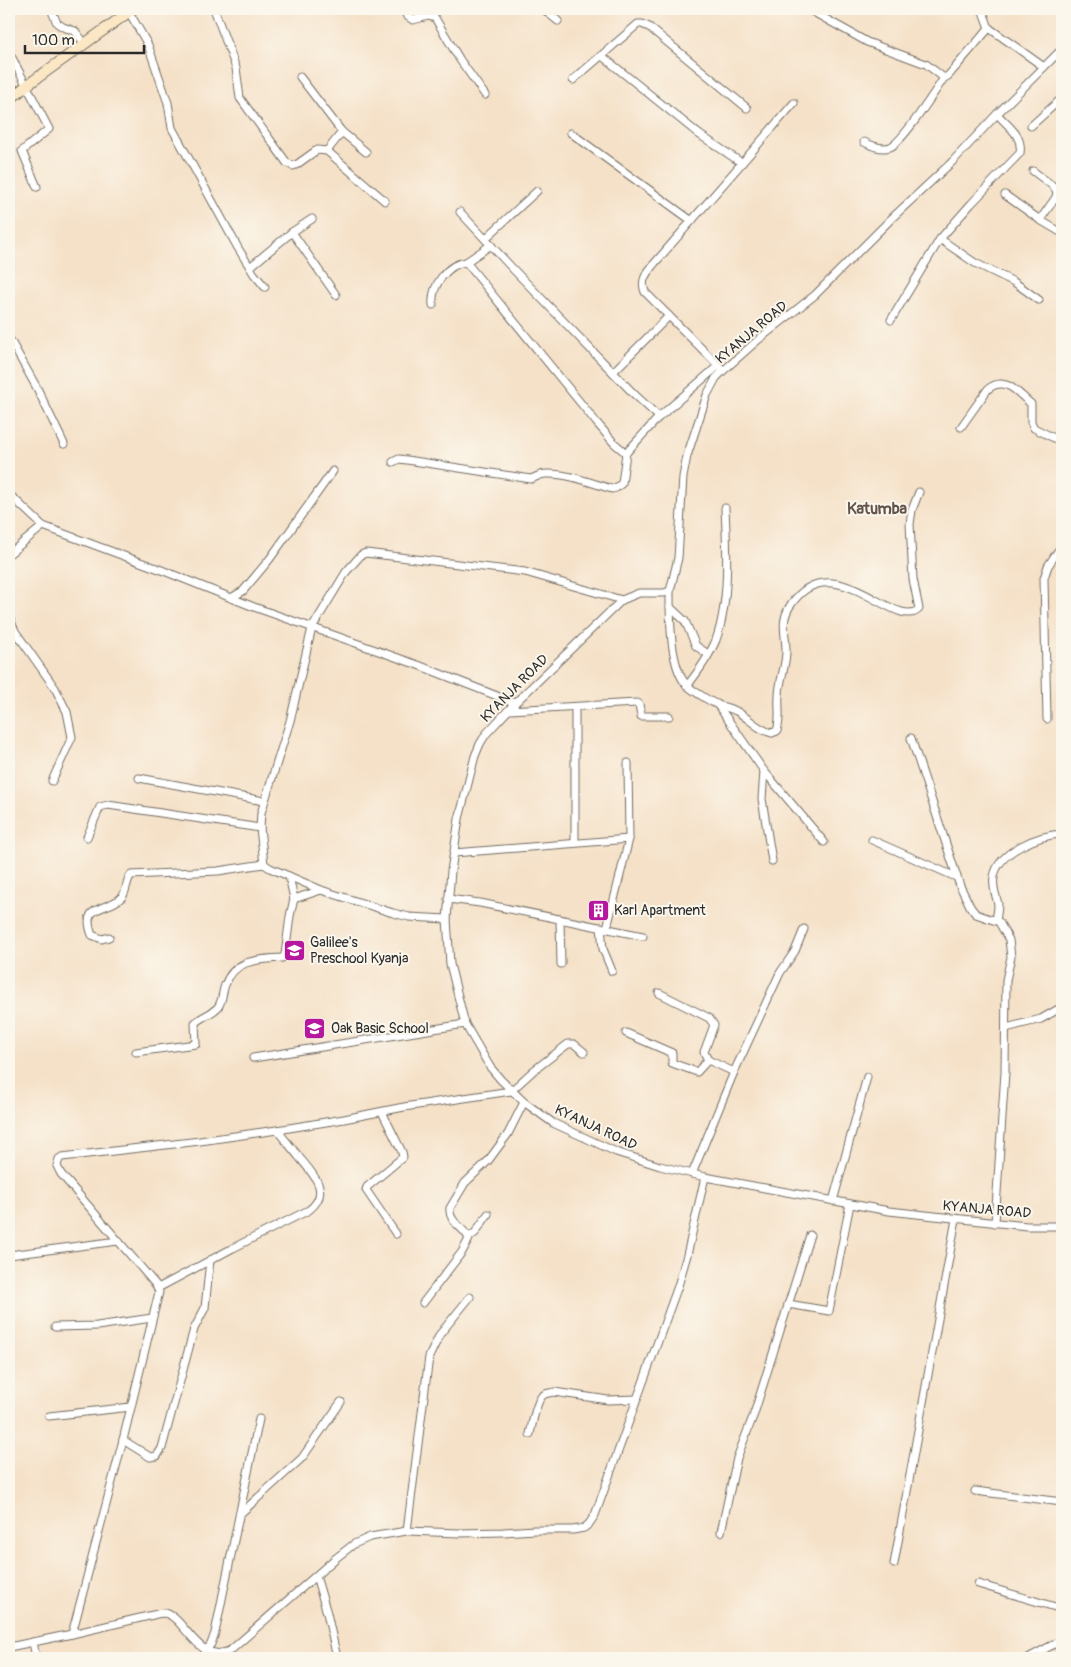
<svg xmlns="http://www.w3.org/2000/svg" width="1071" height="1667" font-family="Pangolin,sans-serif">
<style>
.lines{fill:none;stroke-linecap:round;stroke-linejoin:round}
.minor-casing{stroke:#726b62;stroke-width:9}
.secondary-casing{stroke:#726b62;stroke-width:12}
.minor{stroke:#fff;stroke-width:7}
.secondary{stroke:#fbe7c3;stroke-width:10}
.labels{text-anchor:middle;stroke-width:4;stroke-linejoin:round;paint-order:stroke}
.street-label{font-size:14px;fill:#2b2b2b;stroke:#fbf7ec}
.poi-label{font-size:14px;fill:#2b2b2b;stroke:#fbf7ec;text-anchor:start}
.quarter-label{font-size:16px;font-weight:bold;fill:#64544d;stroke:#fbf7ec}
</style>
<rect width="100%" height="100%" fill="#fbf7ec"/>
<filter id="ink" filterUnits="userSpaceOnUse"><feTurbulence type="fractalNoise" baseFrequency=".02" numOctaves="2"/><feDisplacementMap in="SourceGraphic" scale="10" xChannelSelector="R" yChannelSelector="G"/><feConvolveMatrix kernelMatrix="1 2 1 2 8 2 1 2 1" color-interpolation-filters="sRGB"/></filter>
<filter id="wash" filterUnits="userSpaceOnUse"><feTurbulence type="fractalNoise" baseFrequency=".0096" numOctaves="4" result="noise"/><feDisplacementMap in="SourceGraphic" scale="20" xChannelSelector="R" yChannelSelector="G"/><feGaussianBlur stdDeviation="1.12" result="paint"/><feColorMatrix in="noise" values="0 0 0 0 0 0 0 0 0 0 0 0 0 0 0 0 0 1.4 0 .05"/><feComposite in="paint" operator="in"/></filter>
<g filter="url(#wash)">
<rect width="100%" height="100%" fill="#f5e1c8"/>
</g>
<g filter="url(#ink)">
<g class="lines">
<defs>
<g id="minor">
<path d="M51,9L57,23L63,27L75,31L85,44"/>
<path d="M214,9L236,68L240,98L287,163L293,166L296,165L317,150L327,151L385,201"/>
<path d="M402,9L407,16L413,20L428,16L435,18L460,60L485,95"/>
<path d="M543,9L558,21"/>
<path d="M808,9L867,42L926,64L944,78L948,76L989,28"/>
<path d="M982,9L989,28L1044,67"/>
<path d="M129,12L148,45L168,103L172,128L238,248L254,274L265,287"/>
<path d="M1062,49L997,114L952,162L892,218L815,295L758,340L723,371L716,378L707,395L687,456L683,477L678,558L670,591L664,593H639L622,600L515,703L486,734L480,744L475,756L459,819L451,871L447,919L450,964L465,1024L490,1067L501,1080L524,1102L553,1123L616,1152L660,1166L705,1177L889,1211L1027,1226H1062"/>
<path d="M9,52L49,129L22,151L37,187"/>
<path d="M602,56L700,135L742,163"/>
<path d="M300,77L342,132L366,152"/>
<path d="M573,80L638,24H642L649,27L747,108"/>
<path d="M1031,126L1062,98"/>
<path d="M571,133L692,221"/>
<path d="M864,142C872,146 881,150 890,147C903,142 935,91 944,78"/>
<path d="M327,151L342,132"/>
<path d="M1033,171L1053,186L1057,191L1056,197L1040,220"/>
<path d="M1005,195L1040,220L1062,233"/>
<path d="M460,212L512,268L633,393L659,417"/>
<path d="M292,232L336,295"/>
<path d="M485,239L537,191"/>
<path d="M940,239L975,263L1014,282L1039,300"/>
<path d="M466,262L491,245"/>
<path d="M250,267L292,232L312,219"/>
<path d="M433,305C431,286 447,264 466,262L596,422L614,443L626,453"/>
<path d="M891,320L940,239L971,204L1020,153C1023,135 1008,126 997,114"/>
<path d="M9,338L37,388L64,444"/>
<path d="M721,368L645,292C640,280 647,273 654,264L794,103"/>
<path d="M613,372L669,316"/>
<path d="M961,427L988,389C1005,375 1018,393 1031,404V422L1034,428L1062,442"/>
<path d="M393,462L399,459L407,460L531,479C537,477 540,474 546,474C568,473 591,483 612,489L616,488L622,483L626,453L659,417L718,366"/>
<path d="M9,494L43,526L159,569L254,607L418,665L515,703"/>
<path d="M9,554L43,526"/>
<path d="M670,591C670,614 669,671 689,687C695,692 711,702 718,705C724,707 731,708 736,711C749,718 758,730 772,733L777,731C781,718 778,709 779,696C779,681 786,667 786,651C786,634 780,622 790,606C832,542 896,633 919,609L913,579L910,524L912,510L919,492"/>
<path d="M231,598L243,591L269,560L333,471"/>
<path d="M670,607L685,621L696,646L708,654"/>
<path d="M9,617L15,631L55,688L67,712L72,737L52,781"/>
<path d="M687,686C698,672 709,657 716,640C730,601 727,549 725,508"/>
<path d="M717,704L764,771L824,842"/>
<path d="M509,710L637,703L639,704L641,716H669"/>
<path d="M1047,719L1044,578L1048,566L1062,545"/>
<path d="M911,738L960,886L971,908L976,914L999,922L1009,940L1011,957L1006,980L1005,1072L995,1223"/>
<path d="M764,771L762,799L772,861"/>
<path d="M139,778L264,801"/>
<path d="M87,837L100,807L108,805L260,828"/>
<path d="M872,840L956,877"/>
<path d="M575,843V707"/>
<path d="M454,853L629,839"/>
<path d="M294,899L321,890"/>
<path d="M448,899L480,903L643,936"/>
<path d="M447,919L409,917L393,913L321,890L270,868L264,864L260,828L261,813L290,721L312,628L346,572L361,555L366,553L525,572L622,600"/>
<path d="M560,919L561,964"/>
<path d="M996,920C997,915 998,909 998,904C996,895 992,887 994,877C998,851 1039,835 1062,834"/>
<path d="M601,927L603,949L612,971"/>
<path d="M607,928L629,839L628,763"/>
<path d="M109,937L102,939L92,935C80,903 107,912 122,897C127,891 126,881 131,875L218,871L264,864"/>
<path d="M659,993L709,1018L714,1025L704,1052L708,1060"/>
<path d="M1006,1028L1041,1019L1062,1007"/>
<path d="M626,1033L672,1053V1063L697,1072L708,1060L734,1072"/>
<path d="M136,1052L196,1044L195,1023C202,1016 212,1014 218,1007C223,1000 222,992 225,985C235,958 259,960 282,958L285,955L290,916L294,899L289,876"/>
<path d="M253,1058L465,1024"/>
<path d="M382,1112L402,1152L403,1157L367,1187L366,1190L396,1234"/>
<path d="M692,1174L734,1072L780,973L795,951L804,929"/>
<path d="M833,1201L867,1077"/>
<path d="M469,1237L475,1233L488,1214"/>
<path d="M9,1255L118,1241"/>
<path d="M158,1288L233,1248L309,1210C332,1192 313,1174 299,1157C292,1148 284,1139 277,1130"/>
<path d="M423,1303L462,1252L469,1239C465,1228 448,1222 450,1208L465,1183L488,1161L508,1134L524,1102"/>
<path d="M788,1304L829,1311L850,1204"/>
<path d="M55,1327L97,1326L152,1318"/>
<path d="M49,1416L131,1407"/>
<path d="M530,1434C532,1425 536,1402 542,1396C545,1393 550,1393 554,1392L608,1400L637,1399"/>
<path d="M123,1440L150,1457L157,1456L162,1448L194,1329L205,1308L210,1260"/>
<path d="M975,1491L1062,1502"/>
<path d="M240,1514L302,1458L341,1402"/>
<path d="M407,1531L429,1357L440,1334L470,1297"/>
<path d="M721,1532L737,1458L754,1414L810,1235"/>
<path d="M894,1564L956,1219"/>
<path d="M316,1576L327,1613L337,1658"/>
<path d="M978,1584L1062,1609"/>
<path d="M72,1634L123,1440L159,1292L156,1285L61,1174L57,1166L59,1159L62,1157L200,1141L277,1130L344,1119L404,1107L511,1091L533,1071L568,1044H574L584,1052"/>
<path d="M33,1642L36,1658"/>
<path d="M9,1647L72,1634L153,1615C156,1614 161,1613 165,1613C185,1617 199,1667 231,1650L336,1558L354,1544L370,1537L407,1531L459,1533L503,1532L535,1530H573L584,1528L589,1524L595,1515L678,1286L687,1255L705,1177"/>
<path d="M205,1652L211,1644L215,1633L259,1419"/>
<path d="M1028,1658L1060,1641"/>
<path d="M1060,1658L1062,1607"/>
</g>
<path id="secondary" d="M9,100L26,86L133,9"/>
</defs>
<!-- minor casing -->
<use href="#minor" class="minor-casing"/>
<!-- secondary casing -->
<use href="#secondary" class="secondary-casing"/>
<!-- minor -->
<use href="#minor" class="minor"/>
<!-- secondary -->
<use href="#secondary" class="secondary"/>
</g>
</g>
<!-- icons -->
<defs>
<symbol id="building-square" viewBox="-11 -11 22 22"><rect x="-9" y="-9" width="18" height="18" rx="4" fill="#b5179e" stroke="#fbf7ec"/><path d="M-4-6H4V6H1V3H-1V6H-4ZM-2.5-4.3h1.7v1.8h-1.7ZM.8-4.3h1.7v1.8H.8ZM-2.5-1h1.7V.8h-1.7ZM.8-1h1.7V.8H.8Z" fill="#fff"/></symbol>
<symbol id="school-square" viewBox="-11 -11 22 22"><rect x="-9" y="-9" width="18" height="18" rx="4" fill="#b5179e" stroke="#fbf7ec"/><path d="M0-5L7-2L0 1L-7-2ZM-4 1L0 2.5L4 1V4Q0 6-4 4Z" fill="#fff"/></symbol>
</defs>
<g fill-rule="evenodd">
<use href="#building-square" x="586" y="898" width="25" height="25"/>
<use href="#school-square" x="282" y="938" width="25" height="25"/>
<use href="#school-square" x="302" y="1016" width="25" height="25"/>
</g>
<g class="labels">
<!-- street labels -->
<g class="street-label">
<text transform="translate(751 332) rotate(-40)" y="5">KYANJA ROAD</text>
<text transform="translate(514 688) rotate(-45)" y="5">KYANJA ROAD</text>
<text transform="translate(596 1127) rotate(25)" y="5">KYANJA ROAD</text>
<text transform="translate(987 1209) rotate(5)" y="5">KYANJA ROAD</text>
</g>
<!-- poi labels -->
<g class="poi-label">
<text x="614" y="915">Karl Apartment</text>
<text x="310" y="947">Galilee's<tspan x="310" dy="16">Preschool Kyanja</tspan></text>
<text x="331" y="1033">Oak Basic School</text>
</g>
<!-- quarter labels -->
<g class="quarter-label">
<text x="877" y="514">Katumba</text>
</g>
</g>
<!-- margin -->
<rect width="1071" height="1667" fill="none" stroke="#fbf7ec" stroke-width="30"/>
<!-- scale -->
<path d="M25 45v8h119v-8" fill="none" stroke="#2b2b2b" stroke-width="2.5"/>
<text x="32" y="45" font-size="15" fill="#2b2b2b" stroke="#fbf7ec" stroke-width="4" paint-order="stroke">100 m</text>
</svg>
